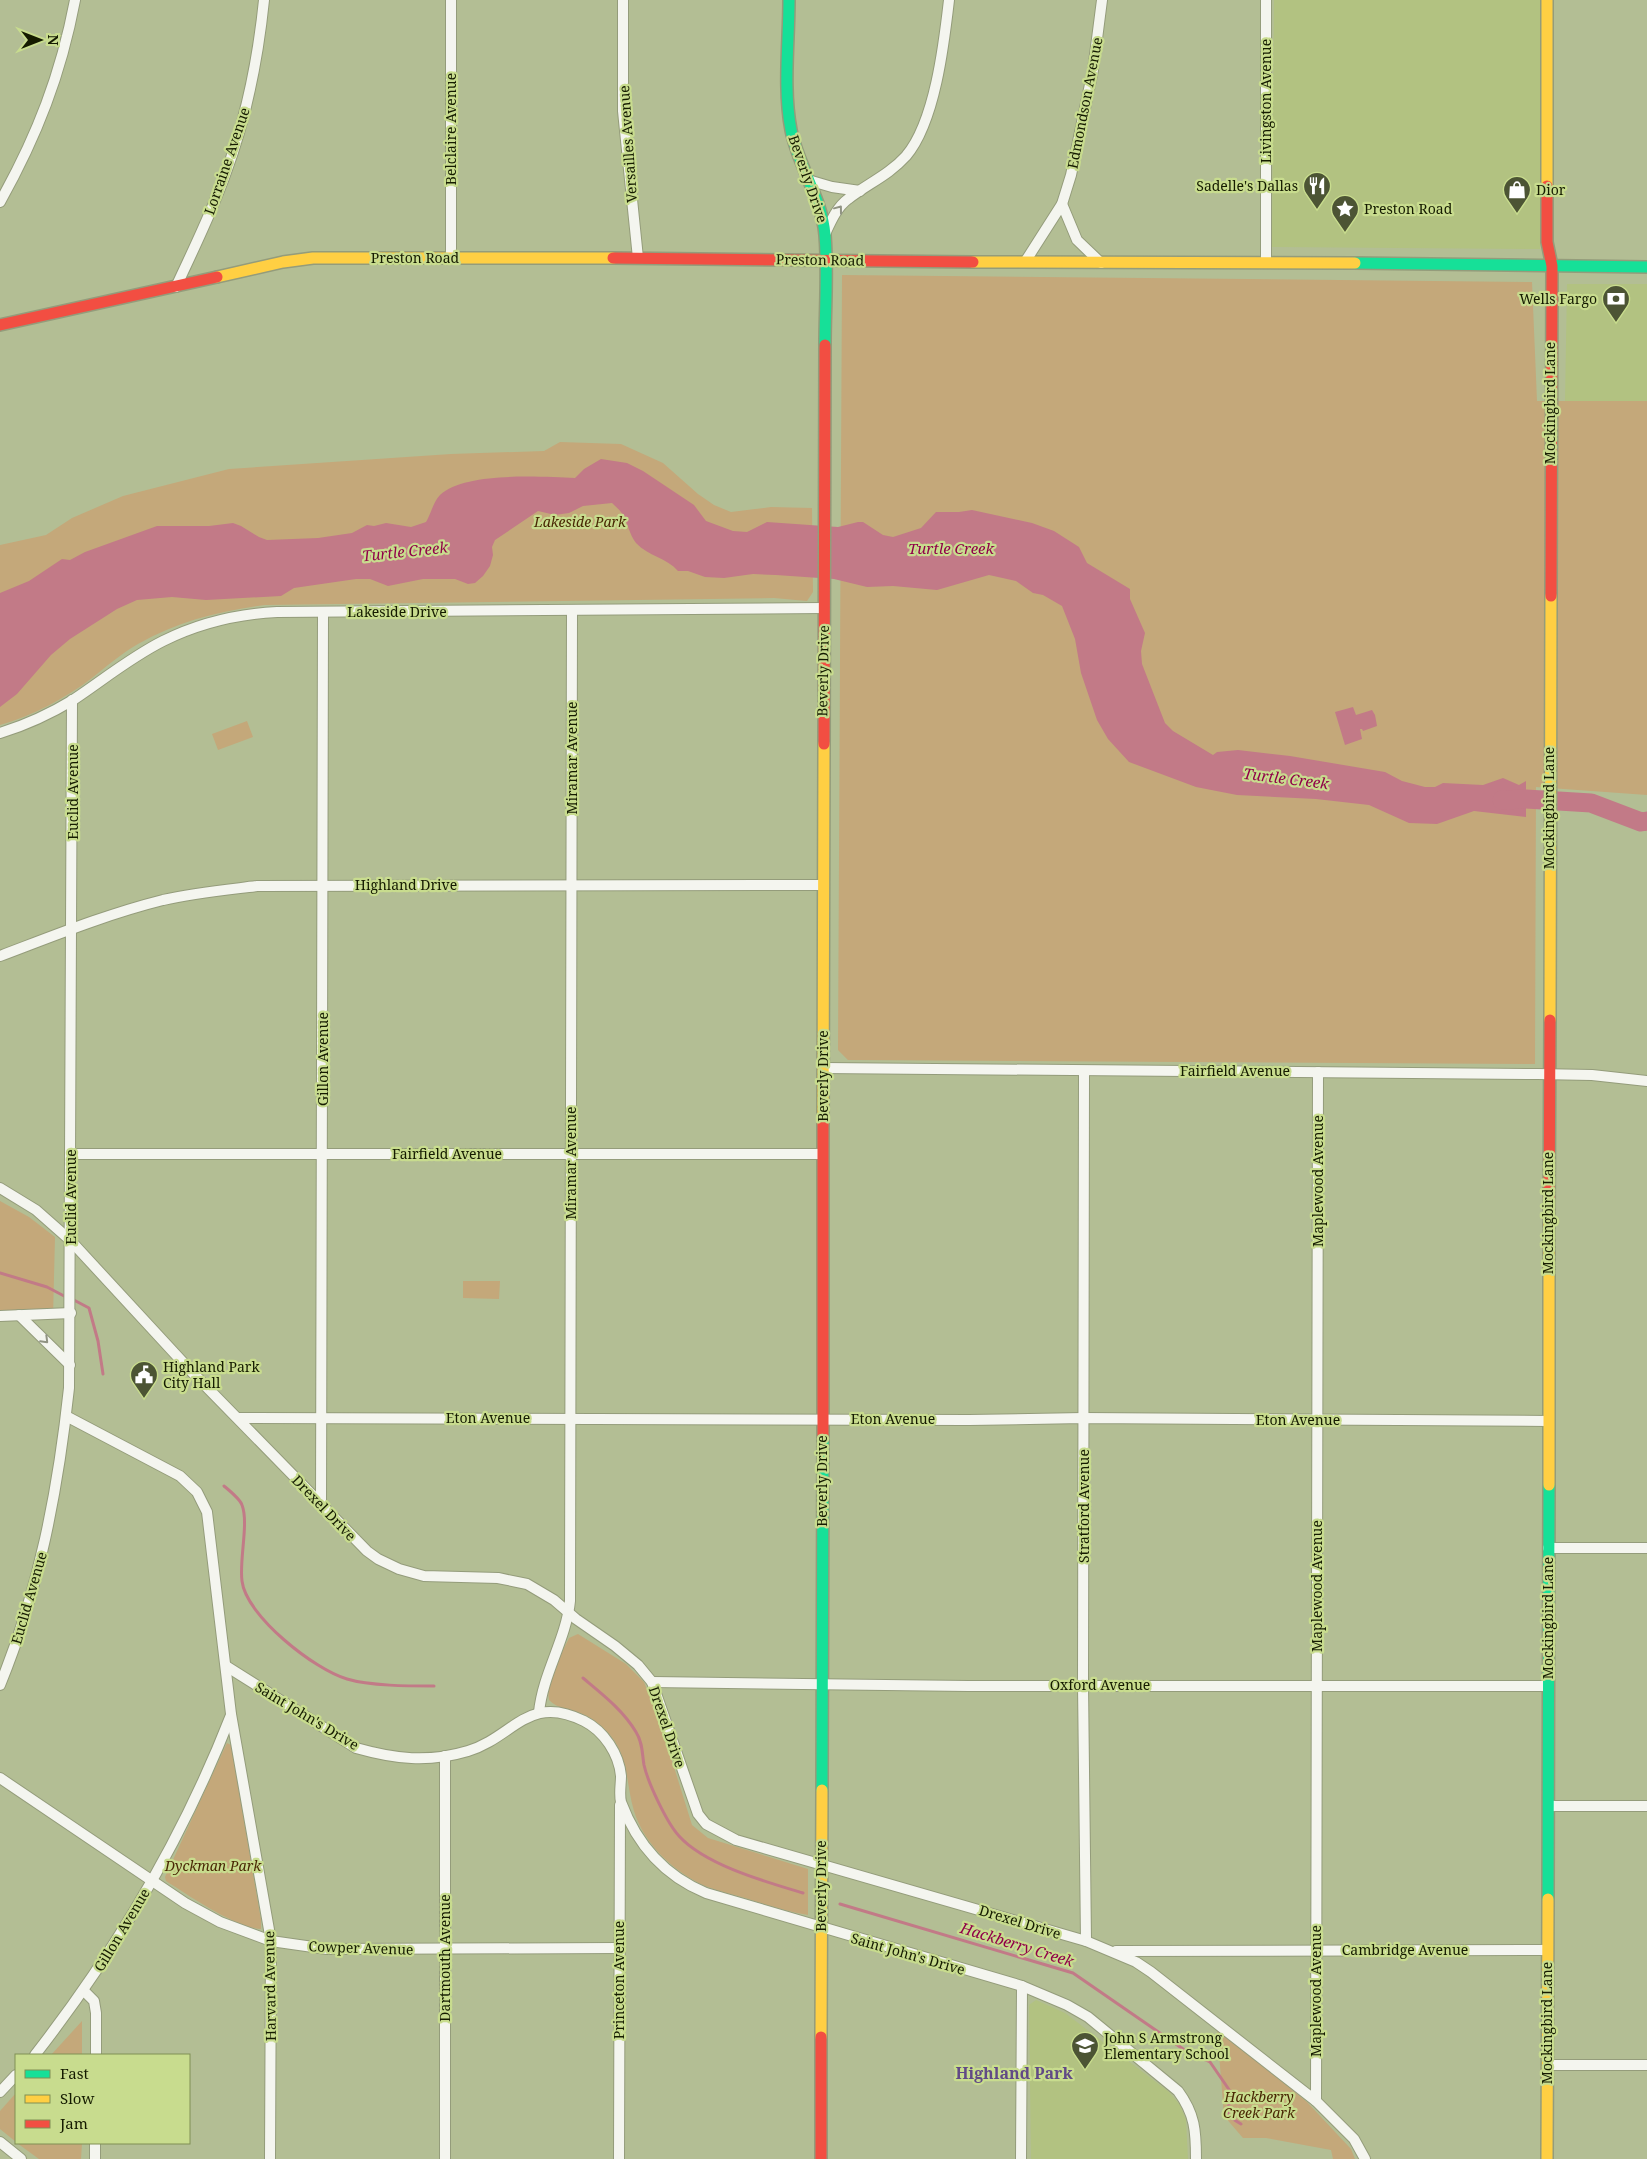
<svg xmlns="http://www.w3.org/2000/svg" width="1647" height="2159" font-family="'Noto Serif',serif">
<style>
.built{fill:#b2c281}
.green{fill:#c4a87a}
.water{fill:#c27a87}
.lines{fill:none;stroke-linecap:round;stroke-linejoin:round}
.stream{stroke:#c27a87;stroke-width:3}
.river{stroke:#c27a87;stroke-width:19}
.street-casing{stroke:#949c7b;stroke-width:12}
.fast-casing{stroke:#949c7b;stroke-width:14}
.slow-casing{stroke:#949c7b;stroke-width:14}
.jam-casing{stroke:#949c7b;stroke-width:14}
.street{stroke:#f4f5ef;stroke-width:10}
.fast{stroke:#16e098;stroke-width:11}
.slow{stroke:#ffcf43;stroke-width:11}
.jam{stroke:#f24e42;stroke-width:11}
.oneway{stroke:#909383}
.labels{text-anchor:middle;stroke-width:4.5;stroke-linejoin:round;paint-order:stroke}
.street-label{font-size:14px;fill:#151b00;stroke:#c8dc8e}
.poi-label{font-size:14px;fill:#151b00;stroke:#c8dc8e;text-anchor:start}
.park-label{font-size:14px;font-style:italic;fill:#492704;stroke:#c8dc8e}
.water-label{font-size:15px;font-style:italic;fill:#900049;stroke:#c8dc8e}
.quarter-label{font-size:16px;font-weight:bold;fill:#614986;stroke:#c8dc8e}
</style>
<rect width="100%" height="100%" fill="#b3be94"/>
<!-- built -->
<g class="built">
<path d="M1274,0H1542L1540,249L1272,247Z"/>
<path d="M1567,284H1647V401H1565Z"/>
<path d="M1036,2000L1065,2013L1169,2092L1180,2105L1186,2120L1188,2159H1031L1029,2005Z"/>
</g>
<!-- green -->
<g class="green">
<path d="M842,275L1532,282L1537,401H1647V795L1536,787L1535,1064L848,1060L838,1050Z"/>
<path d="M560,442L621,444L663,463L698,494L714,505L731,512L771,507L812,508L813,592L807,601L774,598L265,605C221,611 178,621 138,644C121,654 107,666 92,678C66,698 32,716 0,725V545L46,535L72,518L123,496L229,469L451,454L544,451Z"/>
<path d="M247,721L253,737L218,750L212,734Z"/>
<path d="M0,1201L29,1217L55,1237L53,1317L0,1311Z"/>
<path d="M463,1281H500L499,1299L463,1298Z"/>
<path d="M578,1634L626,1664L644,1682L660,1722L692,1825L708,1838L808,1869V1915C786,1911 766,1905 745,1898C732,1894 718,1891 705,1886C674,1872 644,1844 634,1811C626,1785 629,1757 610,1735C603,1726 591,1717 580,1713C568,1709 558,1709 549,1700C545,1680 561,1655 569,1638Z"/>
<path d="M227,1743L231,1745L261,1920V1929C236,1928 188,1895 166,1881L165,1877Z"/>
<path d="M82,2021V2055H51Z"/>
<path d="M1217,2028L1307,2102L1351,2149L1355,2159H1333L1331,2150L1266,2138H1243L1224,2116Z"/>
<path d="M16,2093V2142L0,2129V2111Z"/>
<path d="M17,2143H82L81,2159H39Z"/>
</g>
<!-- water -->
<g class="water">
<path d="M601,459L627,463L643,471L694,505L706,521L733,531L747,532L767,522L838,527L858,522H863L883,535L893,537L921,528L936,512H959L972,510L1032,523L1054,531L1079,547L1087,563L1130,589V599L1145,633L1141,651L1142,664L1165,723L1173,731L1213,755L1217,752L1238,750L1290,756L1385,772L1402,781L1425,787H1435L1443,783L1483,785L1503,778L1519,785L1526,781V817L1474,811L1437,824L1409,823L1369,805L1316,799L1237,795L1196,787L1129,762L1108,739L1097,720L1081,673L1075,639L1062,606L1043,595L1033,593L1016,581L989,575L937,590L893,586L867,587L834,579L776,575L753,574L724,578L705,577L688,571H678C667,558 648,556 636,543C629,534 628,523 623,515C620,510 615,506 612,503L583,506L569,513L555,515L538,511L495,540L492,547L493,555L490,566L483,576L475,583L468,584L455,579H423L388,586L370,579H356L294,588L281,596L206,600L172,597L137,600L117,609L70,639L51,655L17,694L0,707V593L29,581L62,559L70,560L85,552L157,526H209L233,523L241,526L259,537L267,540L318,538L352,533L367,525L374,526L386,523L411,527L426,522C431,514 433,502 440,495C465,471 542,477 575,478L584,469Z"/>
<path d="M1353,707L1356,715L1372,710L1375,715L1377,726L1363,731L1362,729H1360L1362,739L1345,745L1335,712Z"/>
</g>
<g class="lines">
<!-- stream -->
<g class="stream">
<path d="M0,1273L47,1287L66,1297"/>
<path d="M72,1299L89,1308L98,1341L103,1374"/>
<path d="M224,1486C230,1491 240,1499 242,1505C249,1523 239,1560 242,1581C246,1616 315,1670 347,1679C370,1686 409,1686 434,1686"/>
<path d="M583,1678C602,1694 623,1710 636,1732C643,1743 642,1754 644,1765C648,1783 667,1823 679,1836C705,1865 766,1882 803,1893"/>
<path d="M840,1904L1073,1973L1186,2051L1210,2062L1230,2091L1228,2116L1241,2124"/>
</g>
<!-- river -->
<path class="river" d="M1502,800L1526,799L1591,803L1641,822L1647,821"/>
<defs>
<g id="street">
<path d="M451,0V258"/>
<path d="M623,0V111L638,258"/>
<path d="M808,180L832,187L860,191"/>
<path d="M0,202C37,136 61,74 75,0"/>
<path d="M1062,204L1077,240L1101,263"/>
<path d="M825,234C831,221 837,207 848,199C867,184 889,175 906,156C935,122 944,44 949,0"/>
<path d="M1025,262L1062,204L1071,175L1093,70L1102,0"/>
<path d="M1266,263V0"/>
<path d="M176,287C193,250 211,214 225,175C246,119 258,59 264,0"/>
<path d="M0,733C26,725 50,714 73,700C103,680 131,657 163,641C199,623 237,614 277,612L824,608"/>
<path d="M0,956C53,936 107,914 163,900C194,893 225,890 257,886L823,885"/>
<path d="M823,1068L1538,1074L1592,1075L1647,1081"/>
<path d="M1084,1071L1083,1685L1086,1941"/>
<path d="M71,1154H823"/>
<path d="M0,1188L36,1210L70,1240L190,1370L367,1551L378,1559L399,1569L424,1576L498,1578L527,1584L554,1600L576,1619L615,1646L638,1665L652,1682L698,1814L706,1824L736,1840L1086,1941L1136,1962L1151,1972L1316,2101L1354,2139L1365,2159"/>
<path d="M19,1315L70,1365"/>
<path d="M0,1316L71,1313"/>
<path d="M66,1416L180,1476L197,1492L207,1512L231,1714L271,1941L270,2159"/>
<path d="M239,1418L969,1420L1083,1418L1548,1421"/>
<path d="M321,1506L323,612"/>
<path d="M1548,1548H1647"/>
<path d="M226,1666L356,1748C395,1759 428,1763 468,1751C514,1737 528,1693 584,1721C604,1731 619,1754 621,1776C621,1784 619,1794 621,1802C637,1845 665,1876 706,1893L1022,1986L1067,2005L1088,2017L1178,2091C1195,2114 1196,2131 1196,2159"/>
<path d="M652,1682L968,1686H1548"/>
<path d="M0,1685C39,1590 58,1490 69,1388L72,700"/>
<path d="M539,1712C543,1673 566,1640 570,1601L572,610"/>
<path d="M0,1778L185,1903L220,1922L271,1941L327,1949L619,1948"/>
<path d="M1548,1806H1647"/>
<path d="M1116,1951L1547,1950"/>
<path d="M84,1991L94,2001L96,2013V2055"/>
<path d="M35,2055C116,1951 183,1838 231,1715"/>
<path d="M1547,2065H1647"/>
<path d="M0,2092L16,2075"/>
<path d="M1316,2101L1318,1072"/>
<path d="M0,2142L21,2159"/>
<path d="M95,2159V2143"/>
<path d="M445,2159V1756"/>
<path d="M619,2159L620,1805"/>
<path d="M1021,2159L1022,1986"/>
</g>
<g id="fast">
<path d="M789,0C789,42 783,88 791,130C798,166 822,198 825,235C828,271 825,309 825,345"/>
<path d="M1355,263L1647,267"/>
<path d="M822,1790L823,1437"/>
<path d="M1548,1899L1549,1485"/>
</g>
<g id="slow">
<path d="M1547,0V186"/>
<path d="M973,262L1355,263"/>
<path d="M217,277L283,262L313,258H613"/>
<path d="M1550,1020L1551,596"/>
<path d="M823,1123L824,744"/>
<path d="M1549,1485V1219"/>
<path d="M821,2037L822,1790"/>
<path d="M1547,2159L1548,1899"/>
</g>
<g id="jam">
<path d="M1547,186V242L1552,266L1551,596"/>
<path d="M613,258L973,262"/>
<path d="M0,325L217,277"/>
<path d="M824,744L825,345"/>
<path d="M1549,1219L1550,1020"/>
<path d="M823,1437V1123"/>
<path d="M821,2159V2037"/>
</g>
</defs>
<!-- street casing -->
<use href="#street" class="street-casing"/>
<!-- fast casing -->
<use href="#fast" class="fast-casing"/>
<!-- slow casing -->
<use href="#slow" class="slow-casing"/>
<!-- jam casing -->
<use href="#jam" class="jam-casing"/>
<!-- street -->
<use href="#street" class="street"/>
<!-- fast -->
<use href="#fast" class="fast"/>
<!-- slow -->
<use href="#slow" class="slow"/>
<!-- jam -->
<use href="#jam" class="jam"/>
</g>
<!-- one-way arrows -->
<defs><path id="oneway-chevron" d="M-2-3.5L2.5 0L-2 3.5" fill="none" stroke-width="1.6" stroke-linecap="round" stroke-linejoin="round" transform="scale(1.25)"/></defs>
<g class="oneway">
<use href="#oneway-chevron" transform="translate(839 209) rotate(-53)"/>
<use href="#oneway-chevron" transform="translate(45 1340) rotate(45)"/>
</g>
<!-- icons -->
<defs>
<symbol id="restaurant-pin" viewBox="-11 -11 22 30"><path d="M0 17L-7.5 6A9.5 9.5 0 1 1 7.5 6Z" fill="#4c5434" stroke="#c8dc8e"/><path d="M-5-6h1v4h1v-4h1v4h1v-4h1v5L-1.5 .5V6h-2V.5L-5-1ZM5-6V6H3V1.5H1.5Q1.5-4 5-6Z" fill="#fff"/></symbol>
<symbol id="shop-pin" viewBox="-11 -11 22 30"><path d="M0 17L-7.5 6A9.5 9.5 0 1 1 7.5 6Z" fill="#4c5434" stroke="#c8dc8e"/><path d="M-5-2.5h2.3a2.7 3.5 0 0 1 5.4 0H5L5.5 6h-11ZM-1.5-2.5h3a1.5 2.3 0 0 0-3 0Z" fill="#fff"/></symbol>
<symbol id="sight-pin" viewBox="-11 -11 22 30"><path d="M0 17L-7.5 6A9.5 9.5 0 1 1 7.5 6Z" fill="#4c5434" stroke="#c8dc8e"/><path d="M0-6L1.8-2.2L6-1.7L2.9 1.2L3.7 5.4L0 3.3L-3.7 5.4L-2.9 1.2L-6-1.7L-1.8-2.2Z" fill="#fff"/></symbol>
<symbol id="bank-pin" viewBox="-11 -11 22 30"><path d="M0 17L-7.5 6A9.5 9.5 0 1 1 7.5 6Z" fill="#4c5434" stroke="#c8dc8e"/><path d="M-6-4H6V4H-6ZM0-2.3a2.3 2.3 0 1 0 0 4.6a2.3 2.3 0 1 0 0-4.6Z" fill="#fff"/></symbol>
<symbol id="civic-pin" viewBox="-11 -11 22 30"><path d="M0 17L-7.5 6A9.5 9.5 0 1 1 7.5 6Z" fill="#4c5434" stroke="#c8dc8e"/><path d="M-.6-6.5H3V-4.5H.6V-3L4-1V1h2V6H-6V1h2V-1L-.6-3ZM-1.2 2.5V6h2.4V2.5Z" fill="#fff"/></symbol>
<symbol id="school-pin" viewBox="-11 -11 22 30"><path d="M0 17L-7.5 6A9.5 9.5 0 1 1 7.5 6Z" fill="#4c5434" stroke="#c8dc8e"/><path d="M0-5L7-2L0 1L-7-2ZM-4 1L0 2.5L4 1V4Q0 6-4 4Z" fill="#fff"/></symbol>
</defs>
<g fill-rule="evenodd">
<use href="#restaurant-pin" x="1301" y="170" width="32" height="43"/>
<use href="#shop-pin" x="1501" y="174" width="32" height="43"/>
<use href="#sight-pin" x="1329" y="193" width="32" height="43"/>
<use href="#bank-pin" x="1600" y="283" width="32" height="43"/>
<use href="#civic-pin" x="128" y="1359" width="32" height="43"/>
<use href="#school-pin" x="1069" y="2030" width="32" height="43"/>
</g>
<g class="labels">
<!-- street labels -->
<g class="street-label">
<text transform="translate(1266 101) rotate(-90)" y="5">Livingston Avenue</text>
<text transform="translate(1085 103) rotate(-79)" y="5">Edmondson Avenue</text>
<text transform="translate(451 129) rotate(-90)" y="5">Belclaire Avenue</text>
<text transform="translate(628 144) rotate(-94)" y="5">Versailles Avenue</text>
<text transform="translate(227 161) rotate(-71)" y="5">Lorraine Avenue</text>
<text transform="translate(808 179) rotate(71)" y="5">Beverly Drive</text>
<text x="415" y="263">Preston Road</text>
<text transform="translate(820 260) rotate(1)" y="5">Preston Road</text>
<text transform="translate(1550 403) rotate(-90)" y="5">Mockingbird Lane</text>
<text x="397" y="617">Lakeside Drive</text>
<text transform="translate(823 671) rotate(-89)" y="5">Beverly Drive</text>
<text transform="translate(572 758) rotate(-90)" y="5">Miramar Avenue</text>
<text transform="translate(73 792) rotate(-90)" y="5">Euclid Avenue</text>
<text transform="translate(1549 808) rotate(-90)" y="5">Mockingbird Lane</text>
<text x="406" y="890">Highland Drive</text>
<text transform="translate(323 1059) rotate(-90)" y="5">Gillon Avenue</text>
<text x="1235" y="1076">Fairfield Avenue</text>
<text transform="translate(823 1076) rotate(-90)" y="5">Beverly Drive</text>
<text x="447" y="1159">Fairfield Avenue</text>
<text transform="translate(571 1163) rotate(-90)" y="5">Miramar Avenue</text>
<text transform="translate(1318 1181) rotate(-90)" y="5">Maplewood Avenue</text>
<text transform="translate(71 1197) rotate(-90)" y="5">Euclid Avenue</text>
<text transform="translate(1548 1213) rotate(-90)" y="5">Mockingbird Lane</text>
<text x="488" y="1423">Eton Avenue</text>
<text x="893" y="1424">Eton Avenue</text>
<text x="1298" y="1425">Eton Avenue</text>
<text transform="translate(822 1481) rotate(-90)" y="5">Beverly Drive</text>
<text transform="translate(1084 1506) rotate(-90)" y="5">Stratford Avenue</text>
<text transform="translate(324 1508) rotate(46)" y="5">Drexel Drive</text>
<text transform="translate(1317 1586) rotate(-90)" y="5">Maplewood Avenue</text>
<text transform="translate(29 1598) rotate(-74)" y="5">Euclid Avenue</text>
<text transform="translate(1548 1618) rotate(-90)" y="5">Mockingbird Lane</text>
<text x="1100" y="1690">Oxford Avenue</text>
<text transform="translate(307 1716) rotate(31)" y="5">Saint John's Drive</text>
<text transform="translate(667 1727) rotate(71)" y="5">Drexel Drive</text>
<text transform="translate(821 1886) rotate(-90)" y="5">Beverly Drive</text>
<text transform="translate(1020 1922) rotate(17)" y="5">Drexel Drive</text>
<text transform="translate(122 1930) rotate(-59)" y="5">Gillon Avenue</text>
<text transform="translate(361 1948) rotate(2)" y="5">Cowper Avenue</text>
<text x="1405" y="1955">Cambridge Avenue</text>
<text transform="translate(908 1954) rotate(16)" y="5">Saint John's Drive</text>
<text transform="translate(445 1958) rotate(-90)" y="5">Dartmouth Avenue</text>
<text transform="translate(619 1980) rotate(-90)" y="5">Princeton Avenue</text>
<text transform="translate(270 1986) rotate(-91)" y="5">Harvard Avenue</text>
<text transform="translate(1316 1991) rotate(-90)" y="5">Maplewood Avenue</text>
<text transform="translate(1547 2023) rotate(-90)" y="5">Mockingbird Lane</text>
</g>
<!-- poi labels -->
<g class="poi-label">
<text x="1298" y="191" text-anchor="end">Sadelle's Dallas</text>
<text x="1536" y="195">Dior</text>
<text x="1364" y="214">Preston Road</text>
<text x="1597" y="304" text-anchor="end">Wells Fargo</text>
<text x="163" y="1372">Highland Park<tspan x="163" dy="16">City Hall</tspan></text>
<text x="1104" y="2043">John S Armstrong<tspan x="1104" dy="16">Elementary School</tspan></text>
</g>
<!-- park labels -->
<g class="park-label">
<text x="580" y="527">Lakeside Park</text>
<text x="213" y="1871">Dyckman Park</text>
<text x="1259" y="2102">Hackberry<tspan x="1259" dy="16">Creek Park</tspan></text>
</g>
<!-- water labels -->
<g class="water-label">
<text x="951" y="554">Turtle Creek</text>
<text transform="translate(405 552) rotate(-6)" y="5">Turtle Creek</text>
<text transform="translate(1286 779) rotate(7)" y="5">Turtle Creek</text>
<text transform="translate(1017 1945) rotate(17)" y="5">Hackberry Creek</text>
</g>
<!-- quarter labels -->
<g class="quarter-label">
<text x="1014" y="2079">Highland Park</text>
</g>
</g>
<!-- legend -->
<rect x="15" y="2054" width="175" height="90" fill="#c8dc8e" stroke="#808f55"/>
<rect x="25" y="2070" width="25" height="8" fill="#16e098" stroke="#808f55"/>
<text x="60" y="2079" font-size="15" fill="#151b00">Fast</text>
<rect x="25" y="2095" width="25" height="8" fill="#ffcf43" stroke="#808f55"/>
<text x="60" y="2104" font-size="15" fill="#151b00">Slow</text>
<rect x="25" y="2120" width="25" height="8" fill="#f24e42" stroke="#808f55"/>
<text x="60" y="2129" font-size="15" fill="#151b00">Jam</text>
<!-- north arrow -->
<g transform="translate(40 40) rotate(90)" stroke="#c8dc8e" stroke-width="4" paint-order="stroke">
<path d="M0-4L9 19L0 12L-9 19Z" fill="#151b00"/>
<text y="-8" font-size="14" font-weight="bold" text-anchor="middle" fill="#151b00">N</text>
</g>
</svg>
